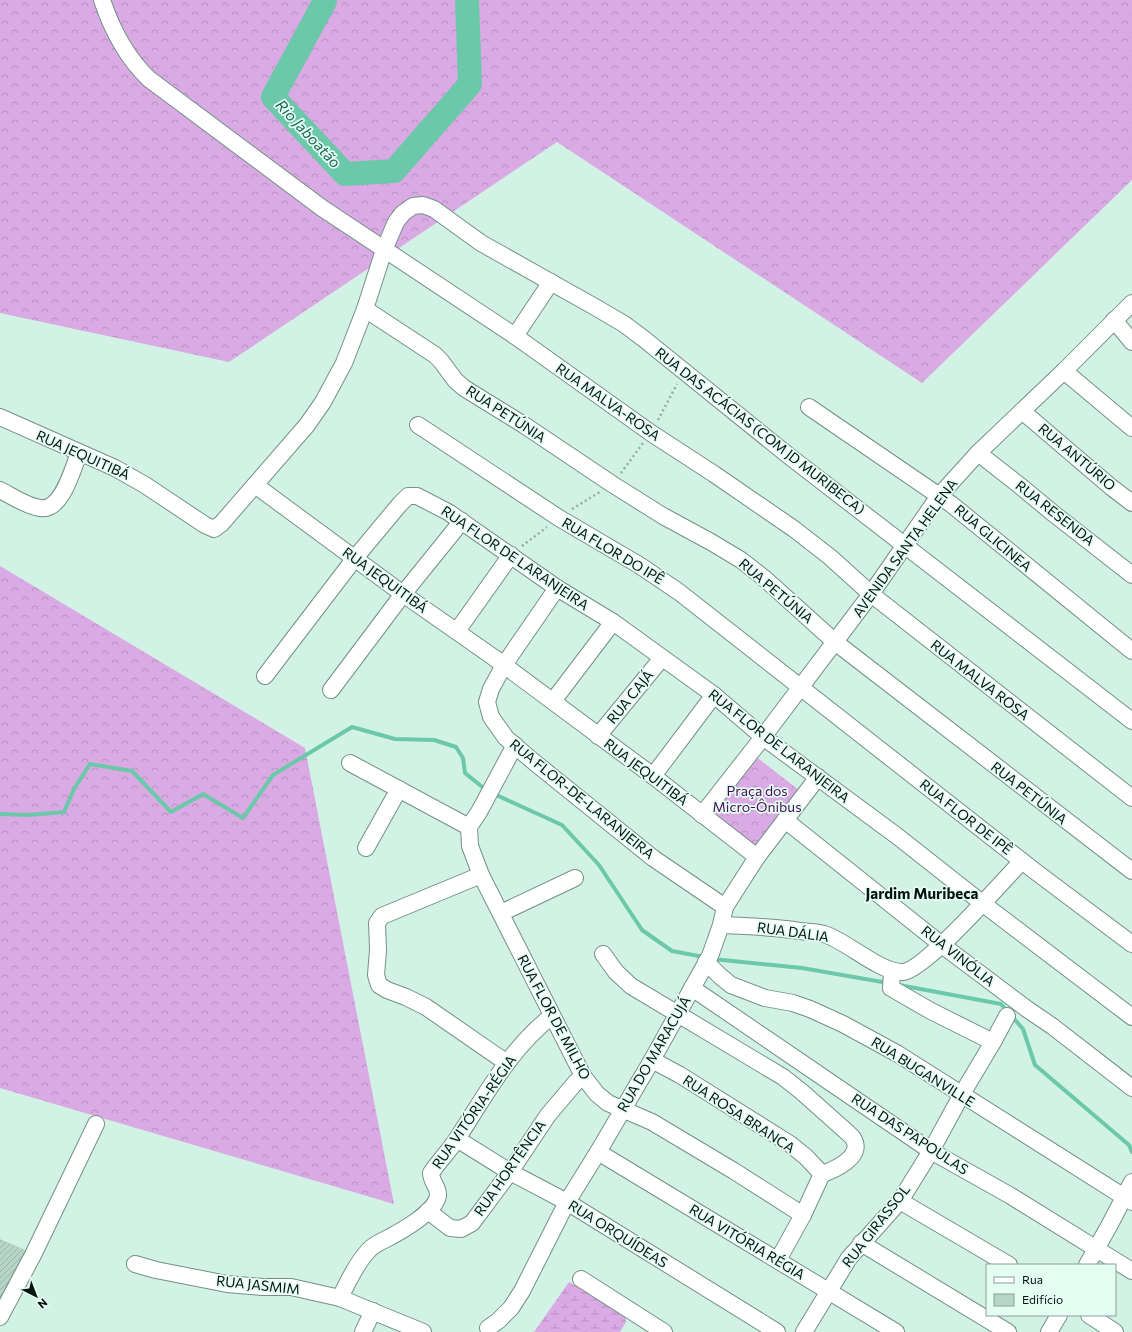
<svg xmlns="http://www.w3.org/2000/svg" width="1132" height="1332" font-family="Commissioner,sans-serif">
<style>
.forest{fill:url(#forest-crowns)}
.wetland{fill:url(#wetland-marsh)}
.shadow{fill:#0003}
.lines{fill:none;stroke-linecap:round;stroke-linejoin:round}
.stream{stroke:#6bc9a9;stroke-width:4}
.river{stroke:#6bc9a9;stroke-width:24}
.building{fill:url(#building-hatch)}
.street-casing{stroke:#739185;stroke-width:18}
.path{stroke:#93ada3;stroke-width:2.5;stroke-dasharray:2 3;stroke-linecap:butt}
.street{stroke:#fff;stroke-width:16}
.labels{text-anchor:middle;stroke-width:3.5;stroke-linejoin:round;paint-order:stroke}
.street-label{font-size:14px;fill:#08130f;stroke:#e4fef3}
.park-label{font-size:14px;fill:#4a0b56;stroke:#e4fef3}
.water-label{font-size:15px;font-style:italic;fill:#1a634e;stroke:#e4fef3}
.neighbourhood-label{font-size:15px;font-weight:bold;fill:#08130f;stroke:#e4fef3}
</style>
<defs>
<pattern id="forest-crowns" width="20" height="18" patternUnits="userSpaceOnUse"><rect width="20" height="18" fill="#d9aae3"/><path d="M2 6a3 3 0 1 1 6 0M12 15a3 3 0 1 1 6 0" fill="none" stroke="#b991c2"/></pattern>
<pattern id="wetland-marsh" width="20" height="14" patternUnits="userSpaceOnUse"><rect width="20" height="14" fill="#d9aae3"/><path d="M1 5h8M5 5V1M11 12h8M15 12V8" fill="none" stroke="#b991c2"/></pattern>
<pattern id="building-hatch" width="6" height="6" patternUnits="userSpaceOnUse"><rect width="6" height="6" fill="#b6d5c8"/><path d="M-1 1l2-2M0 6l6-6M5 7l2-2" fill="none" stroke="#9bb6ab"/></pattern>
</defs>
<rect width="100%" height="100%" fill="#d2f2e5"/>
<!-- forest -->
<g class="forest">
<path d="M0,0H1132V180L922,383L557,142L229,362L0,313Z"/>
<path d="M0,566L305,748L394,1204L0,1088Z"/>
<path d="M755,756L799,790L755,845L711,813Z"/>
</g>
<!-- wetland -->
<path class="wetland" d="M569,1282L624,1313L626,1322L620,1332H534Z"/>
<!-- shadow -->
<path class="shadow" d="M0,1240L24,1250L29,1259L6,1302L0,1300Z"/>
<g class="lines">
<!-- stream -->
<g class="stream">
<path d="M494,794L562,825L599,865L642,930L672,951L704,957"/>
<path d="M0,814L28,815L64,812L74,789L90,764L132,771L171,812L203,794L243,818L273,775L352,727L395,739L434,740L456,747L463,758L465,773L486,790"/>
<path d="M713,959L802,968L888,983"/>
<path d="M899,985L1001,1004L1023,1029L1035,1065L1129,1145L1132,1152"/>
</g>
<!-- river -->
<path class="river" d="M324,0L325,1L273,97L345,174L394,171L470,84L467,0"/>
</g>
<!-- building -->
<path class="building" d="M0,1239L25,1250L0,1297Z"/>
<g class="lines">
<defs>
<g id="street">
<path d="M102,0C112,30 126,57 149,79L322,208L515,336L651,433L714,474L794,529L830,557L871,594L1132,798"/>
<path d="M365,309L435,355L441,361L455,380L464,388L524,425L612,484L663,516L711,542L741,560L764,578L835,642L1132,871"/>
<path d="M1114,320L1132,342"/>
<path d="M515,336L551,282"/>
<path d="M1064,371L1132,428"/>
<path d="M809,407L951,504L1132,651"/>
<path d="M1022,411L1111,487L1132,503"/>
<path d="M0,417L115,468L145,485L205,525L214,529L221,524L307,425L323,402L344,363L365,309L384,250L396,222L403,213L413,206L423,205L434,209L481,243L595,307L624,324L644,339L789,456L1132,721"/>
<path d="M418,425L559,518L639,565L679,592L1036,872L1132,944"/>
<path d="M978,453L1019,485L1054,514L1132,575"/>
<path d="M255,485L403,594L493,657L653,776L757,857"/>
<path d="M0,490C12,496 26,506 40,508C62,512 73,468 79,453"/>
<path d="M557,588L504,665L491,689L487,702L491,717L506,738L534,762L653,858L725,907"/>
<path d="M457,631L511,555"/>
<path d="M265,676L355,558L400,504L408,496H417L448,512L557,588L613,622L714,695L763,737L897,836L982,903L1132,1017"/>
<path d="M331,690L403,594L462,521"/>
<path d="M553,701L613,622"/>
<path d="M598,736L662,658"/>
<path d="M515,745L479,812L469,827L470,846L481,875L583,1076L597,1094L608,1103L652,1122L734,1171L803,1215"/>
<path d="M350,763L469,827"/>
<path d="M653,776L714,695"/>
<path d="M702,815L763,737L871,594L939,496L978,453L1064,371L1132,303"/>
<path d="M785,820L942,945L1027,1009L1052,1026L1132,1088"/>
<path d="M366,848L399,789"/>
<path d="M481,875L382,916L377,923L378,950L376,975L379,985L387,990L406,997L426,1007L507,1063"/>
<path d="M501,913L575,878"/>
<path d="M721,925C747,926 774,927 800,931C808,932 816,932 824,934C847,941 880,973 903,972C925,970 1003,881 1022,861"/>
<path d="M603,954L616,972L631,986L783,1077L802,1092L848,1133C850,1135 853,1137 854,1140C863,1157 834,1170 822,1174"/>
<path d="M706,962L720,976L731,985L765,998L793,1003L810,1009L843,1024L898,1054L1132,1202"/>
<path d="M892,971L891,988L931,1011L993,1042"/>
<path d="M692,988L931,1151L1011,1196L1132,1271"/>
<path d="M652,1060L680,1075L790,1144L806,1157L822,1174"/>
<path d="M457,1139L510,1172L567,1202L777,1332"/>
<path d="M598,1152L896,1332"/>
<path d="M900,1201L1009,1265"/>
<path d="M428,1211L450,1228L461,1229L472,1223L510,1172L548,1115L576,1082L583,1076"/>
<path d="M861,1243L1008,1332"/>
<path d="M778,1260L803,1215L822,1174"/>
<path d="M135,1264L156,1270L227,1284L263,1287H291L340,1298L423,1332"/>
<path d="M1087,1265L1109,1226L1132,1182"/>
<path d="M581,1279L664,1332"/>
<path d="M340,1298C347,1283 357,1262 369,1250C374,1244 383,1241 390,1237C403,1230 435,1212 438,1196C439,1187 431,1182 431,1173C439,1161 449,1151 457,1139C485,1096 511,1047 552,1016"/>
<path d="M1089,1315L1115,1332"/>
<path d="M0,1317L33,1255L96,1124"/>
<path d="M488,1328L498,1321L511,1308L522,1291L567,1202L598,1152L652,1060L710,956L721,925L725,907L757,857L818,777"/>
<path d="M363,1332L373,1311"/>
<path d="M804,1332L849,1258L900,1201L931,1151L962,1094L993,1042L1007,1016"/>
<path d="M1049,1332L1059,1315"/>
</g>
</defs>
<!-- street casing -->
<use href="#street" class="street-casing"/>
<!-- path -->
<g class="path">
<path d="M658,420L677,384"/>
<path d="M621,473L643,443"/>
<path d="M572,509L600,492"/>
<path d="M522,546L547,527"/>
</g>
<!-- street -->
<use href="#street" class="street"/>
</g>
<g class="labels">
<!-- street labels -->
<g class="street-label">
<text transform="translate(608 402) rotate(35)" y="5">RUA MALVA-ROSA</text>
<text transform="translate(506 414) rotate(33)" y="5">RUA PETÚNIA</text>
<text transform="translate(760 431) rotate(38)" y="5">RUA DAS ACÁCIAS (COM JD MURIBECA)</text>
<text transform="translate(83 455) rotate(24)" y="5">RUA JEQUITIBÁ</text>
<text transform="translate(1077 457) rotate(40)" y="5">RUA ANTÚRIO</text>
<text transform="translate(1055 513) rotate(38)" y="5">RUA RESENDA</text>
<text transform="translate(993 538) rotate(40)" y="5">RUA GLICINEA</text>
<text transform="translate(905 548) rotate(-54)" y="5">AVENIDA SANTA HELENA</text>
<text transform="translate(613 551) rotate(31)" y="5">RUA FLOR DO IPÊ</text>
<text transform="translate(515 558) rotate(34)" y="5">RUA FLOR DE LARANJEIRA</text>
<text transform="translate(385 580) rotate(36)" y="5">RUA JEQUITIBÁ</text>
<text transform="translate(776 591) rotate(40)" y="5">RUA PETÚNIA</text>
<text transform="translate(980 680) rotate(38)" y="5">RUA MALVA ROSA</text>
<text transform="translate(630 697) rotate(-51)" y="5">RUA CAJÁ</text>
<text transform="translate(779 746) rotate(38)" y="5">RUA FLOR DE LARANJEIRA</text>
<text transform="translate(646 772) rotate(37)" y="5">RUA JEQUITIBÁ</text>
<text transform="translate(1029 793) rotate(38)" y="5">RUA PETÚNIA</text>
<text transform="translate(582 799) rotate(39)" y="5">RUA FLOR-DE-LARANJEIRA</text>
<text transform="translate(966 817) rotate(38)" y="5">RUA FLOR DE IPÊ</text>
<text transform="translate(793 932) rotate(8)" y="5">RUA DÁLIA</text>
<text transform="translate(958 956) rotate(38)" y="5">RUA VINÓLIA</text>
<text transform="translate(554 1017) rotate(62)" y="5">RUA FLOR DE MILHO</text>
<text transform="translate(654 1054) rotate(-60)" y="5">RUA DO MARACUJÁ</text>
<text transform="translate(923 1072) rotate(32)" y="5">RUA BUGANVILLE</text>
<text transform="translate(474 1112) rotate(-55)" y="5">RUA VITÓRIA-RÉGIA</text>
<text transform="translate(739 1114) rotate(33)" y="5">RUA ROSA BRANCA</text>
<text transform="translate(910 1134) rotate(33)" y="5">RUA DAS PAPOULAS</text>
<text transform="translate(510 1168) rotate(-55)" y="5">RUA HORTÊNCIA</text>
<text transform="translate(876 1226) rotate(-52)" y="5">RUA GIRASSOL</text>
<text transform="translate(618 1234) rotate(32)" y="5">RUA ORQUÍDEAS</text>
<text transform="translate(747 1242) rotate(31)" y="5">RUA VITÓRIA RÉGIA</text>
<text transform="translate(258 1285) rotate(6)" y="5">RUA JASMIM</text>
</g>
<!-- park labels -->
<g class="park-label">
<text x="757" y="796">Praça dos<tspan x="757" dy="16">Micro-Ônibus</tspan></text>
</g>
<!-- water labels -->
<g class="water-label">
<text transform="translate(308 134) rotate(47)" y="5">Rio Jaboatão</text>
</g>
<!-- neighbourhood labels -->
<g class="neighbourhood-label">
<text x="922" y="899">Jardim Muribeca</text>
</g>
</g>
<!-- legend -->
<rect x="986" y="1264" width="130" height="52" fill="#e4fef3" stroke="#8ca098"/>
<rect x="994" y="1277" width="20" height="6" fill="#ffffff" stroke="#8ca098"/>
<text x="1022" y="1284" font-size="12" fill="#08130f">Rua</text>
<rect x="994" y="1294" width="20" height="12" fill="#b6d5c8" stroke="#8ca098"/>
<text x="1022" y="1304" font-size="12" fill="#08130f">Edifício</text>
<!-- north arrow -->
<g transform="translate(36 1296) rotate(138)" stroke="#e4fef3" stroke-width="3" paint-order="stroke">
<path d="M0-3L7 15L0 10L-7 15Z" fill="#08130f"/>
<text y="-6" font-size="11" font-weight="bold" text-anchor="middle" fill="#08130f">N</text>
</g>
</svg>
